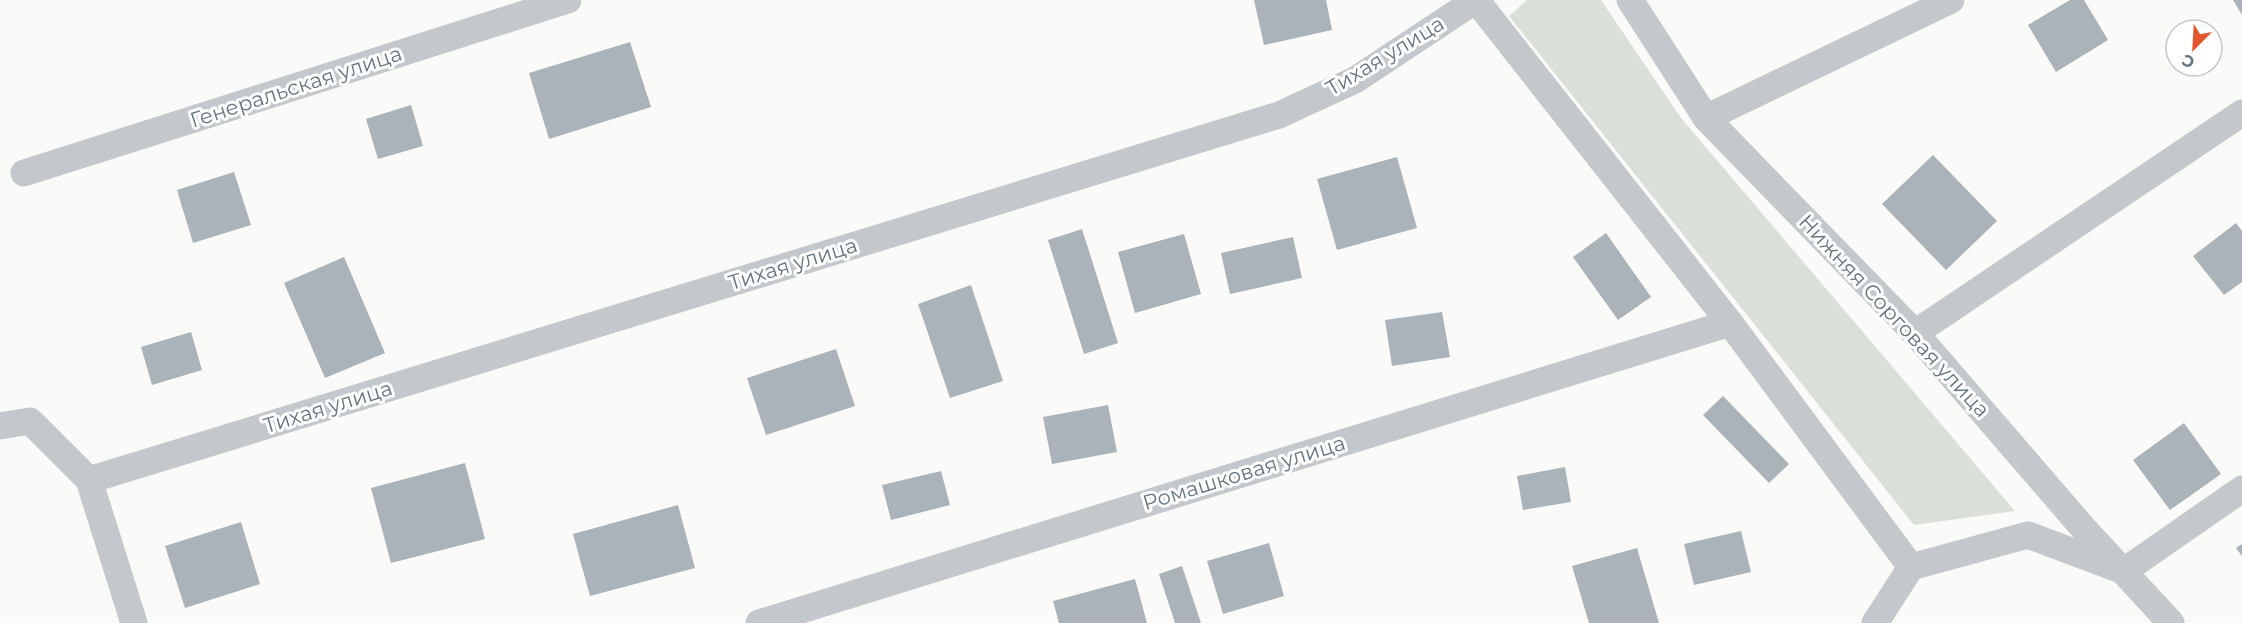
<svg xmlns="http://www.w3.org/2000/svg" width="2242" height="623" font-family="Montserrat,sans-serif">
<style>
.green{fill:#dadfd7}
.building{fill:#aab3b9}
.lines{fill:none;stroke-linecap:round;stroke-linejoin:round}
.street{stroke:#c3c8cc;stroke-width:27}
.labels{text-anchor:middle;stroke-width:6;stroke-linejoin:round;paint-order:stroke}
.street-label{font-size:21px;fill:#657683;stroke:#fff}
</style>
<rect width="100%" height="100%" fill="#fafaf8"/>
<!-- green -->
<path class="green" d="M1527,0H1601L1681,118L2015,511L1914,525L1509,16Z"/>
<!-- building -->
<g class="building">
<path d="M1254,0H1326L1332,30L1264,45Z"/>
<path d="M2070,0H2084L2108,40L2056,72L2028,25Z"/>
<path d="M2233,0H2242V15Z"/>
<path d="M630,42L651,107L549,139L529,73Z"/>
<path d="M411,105L423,146L378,159L366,119Z"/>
<path d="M1933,155L1997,221L1946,270L1882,204Z"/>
<path d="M1397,157L1417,228L1337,250L1317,179Z"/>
<path d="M234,172L251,225L193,243L177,190Z"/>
<path d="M2236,223L2242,231V282L2224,295L2193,256Z"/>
<path d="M1082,229L1118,343L1084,354L1048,240Z"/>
<path d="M1606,233L1651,297L1618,320L1573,257Z"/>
<path d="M1184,234L1201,294L1135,313L1118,252Z"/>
<path d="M1293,237L1302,278L1230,294L1221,253Z"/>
<path d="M344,257L385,353L325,378L284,283Z"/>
<path d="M971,285L1003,381L950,398L918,304Z"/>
<path d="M1442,312L1450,357L1392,366L1385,320Z"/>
<path d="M191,332L202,370L152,385L141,347Z"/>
<path d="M836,349L855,406L766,435L747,378Z"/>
<path d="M1723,396L1789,464L1769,483L1703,415Z"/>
<path d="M1108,405L1117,452L1052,464L1043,417Z"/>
<path d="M2184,423L2221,474L2170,510L2133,460Z"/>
<path d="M465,463L485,539L391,563L371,488Z"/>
<path d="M1565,467L1571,502L1523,510L1517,476Z"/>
<path d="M941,471L950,505L891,520L882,485Z"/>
<path d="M678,505L695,568L590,596L573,534Z"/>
<path d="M241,522L260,584L185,608L165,546Z"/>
<path d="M1741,531L1751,572L1694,585L1684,544Z"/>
<path d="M1269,543L1284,596L1223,614L1207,561Z"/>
<path d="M2242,544V556L2236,548Z"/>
<path d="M1637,548L1659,623H1589L1572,566Z"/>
<path d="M1182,566L1201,623H1175L1159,574Z"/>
<path d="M1135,579L1147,623H1059L1053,601Z"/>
</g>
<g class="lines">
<!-- street -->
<g class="street">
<path d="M1476,0L1730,323L1911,567"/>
<path d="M1630,0L1706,118L1915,333L2084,529L2171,623"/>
<path d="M1706,118L1951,0"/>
<path d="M24,173L568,0"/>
<path d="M1915,333L2242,113"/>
<path d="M0,426L30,421L89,480L134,623"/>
<path d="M89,480L1279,115L1355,80L1476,0"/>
<path d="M759,623L1730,323"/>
<path d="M1875,623L1911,567L2028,535L2124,571L2242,489"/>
</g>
</g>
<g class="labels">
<!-- street labels -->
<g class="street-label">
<text transform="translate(1385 56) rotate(-31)" y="7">Тихая улица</text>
<text transform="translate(296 87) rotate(-18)" y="7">Генеральская улица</text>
<text transform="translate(793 264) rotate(-17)" y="7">Тихая улица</text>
<text transform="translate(1894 316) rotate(47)" y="7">Нижняя Сорговая улица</text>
<text transform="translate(328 407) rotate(-17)" y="7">Тихая улица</text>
<text transform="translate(1244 473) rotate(-17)" y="7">Ромашковая улица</text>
</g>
</g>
<!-- north arrow -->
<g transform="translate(2194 48) rotate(204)"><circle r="28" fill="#ffffff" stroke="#c1c8cd" stroke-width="1.5"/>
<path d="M0-4.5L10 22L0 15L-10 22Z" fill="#e4572e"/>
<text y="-9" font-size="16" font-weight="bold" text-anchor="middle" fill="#657683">С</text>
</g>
</svg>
